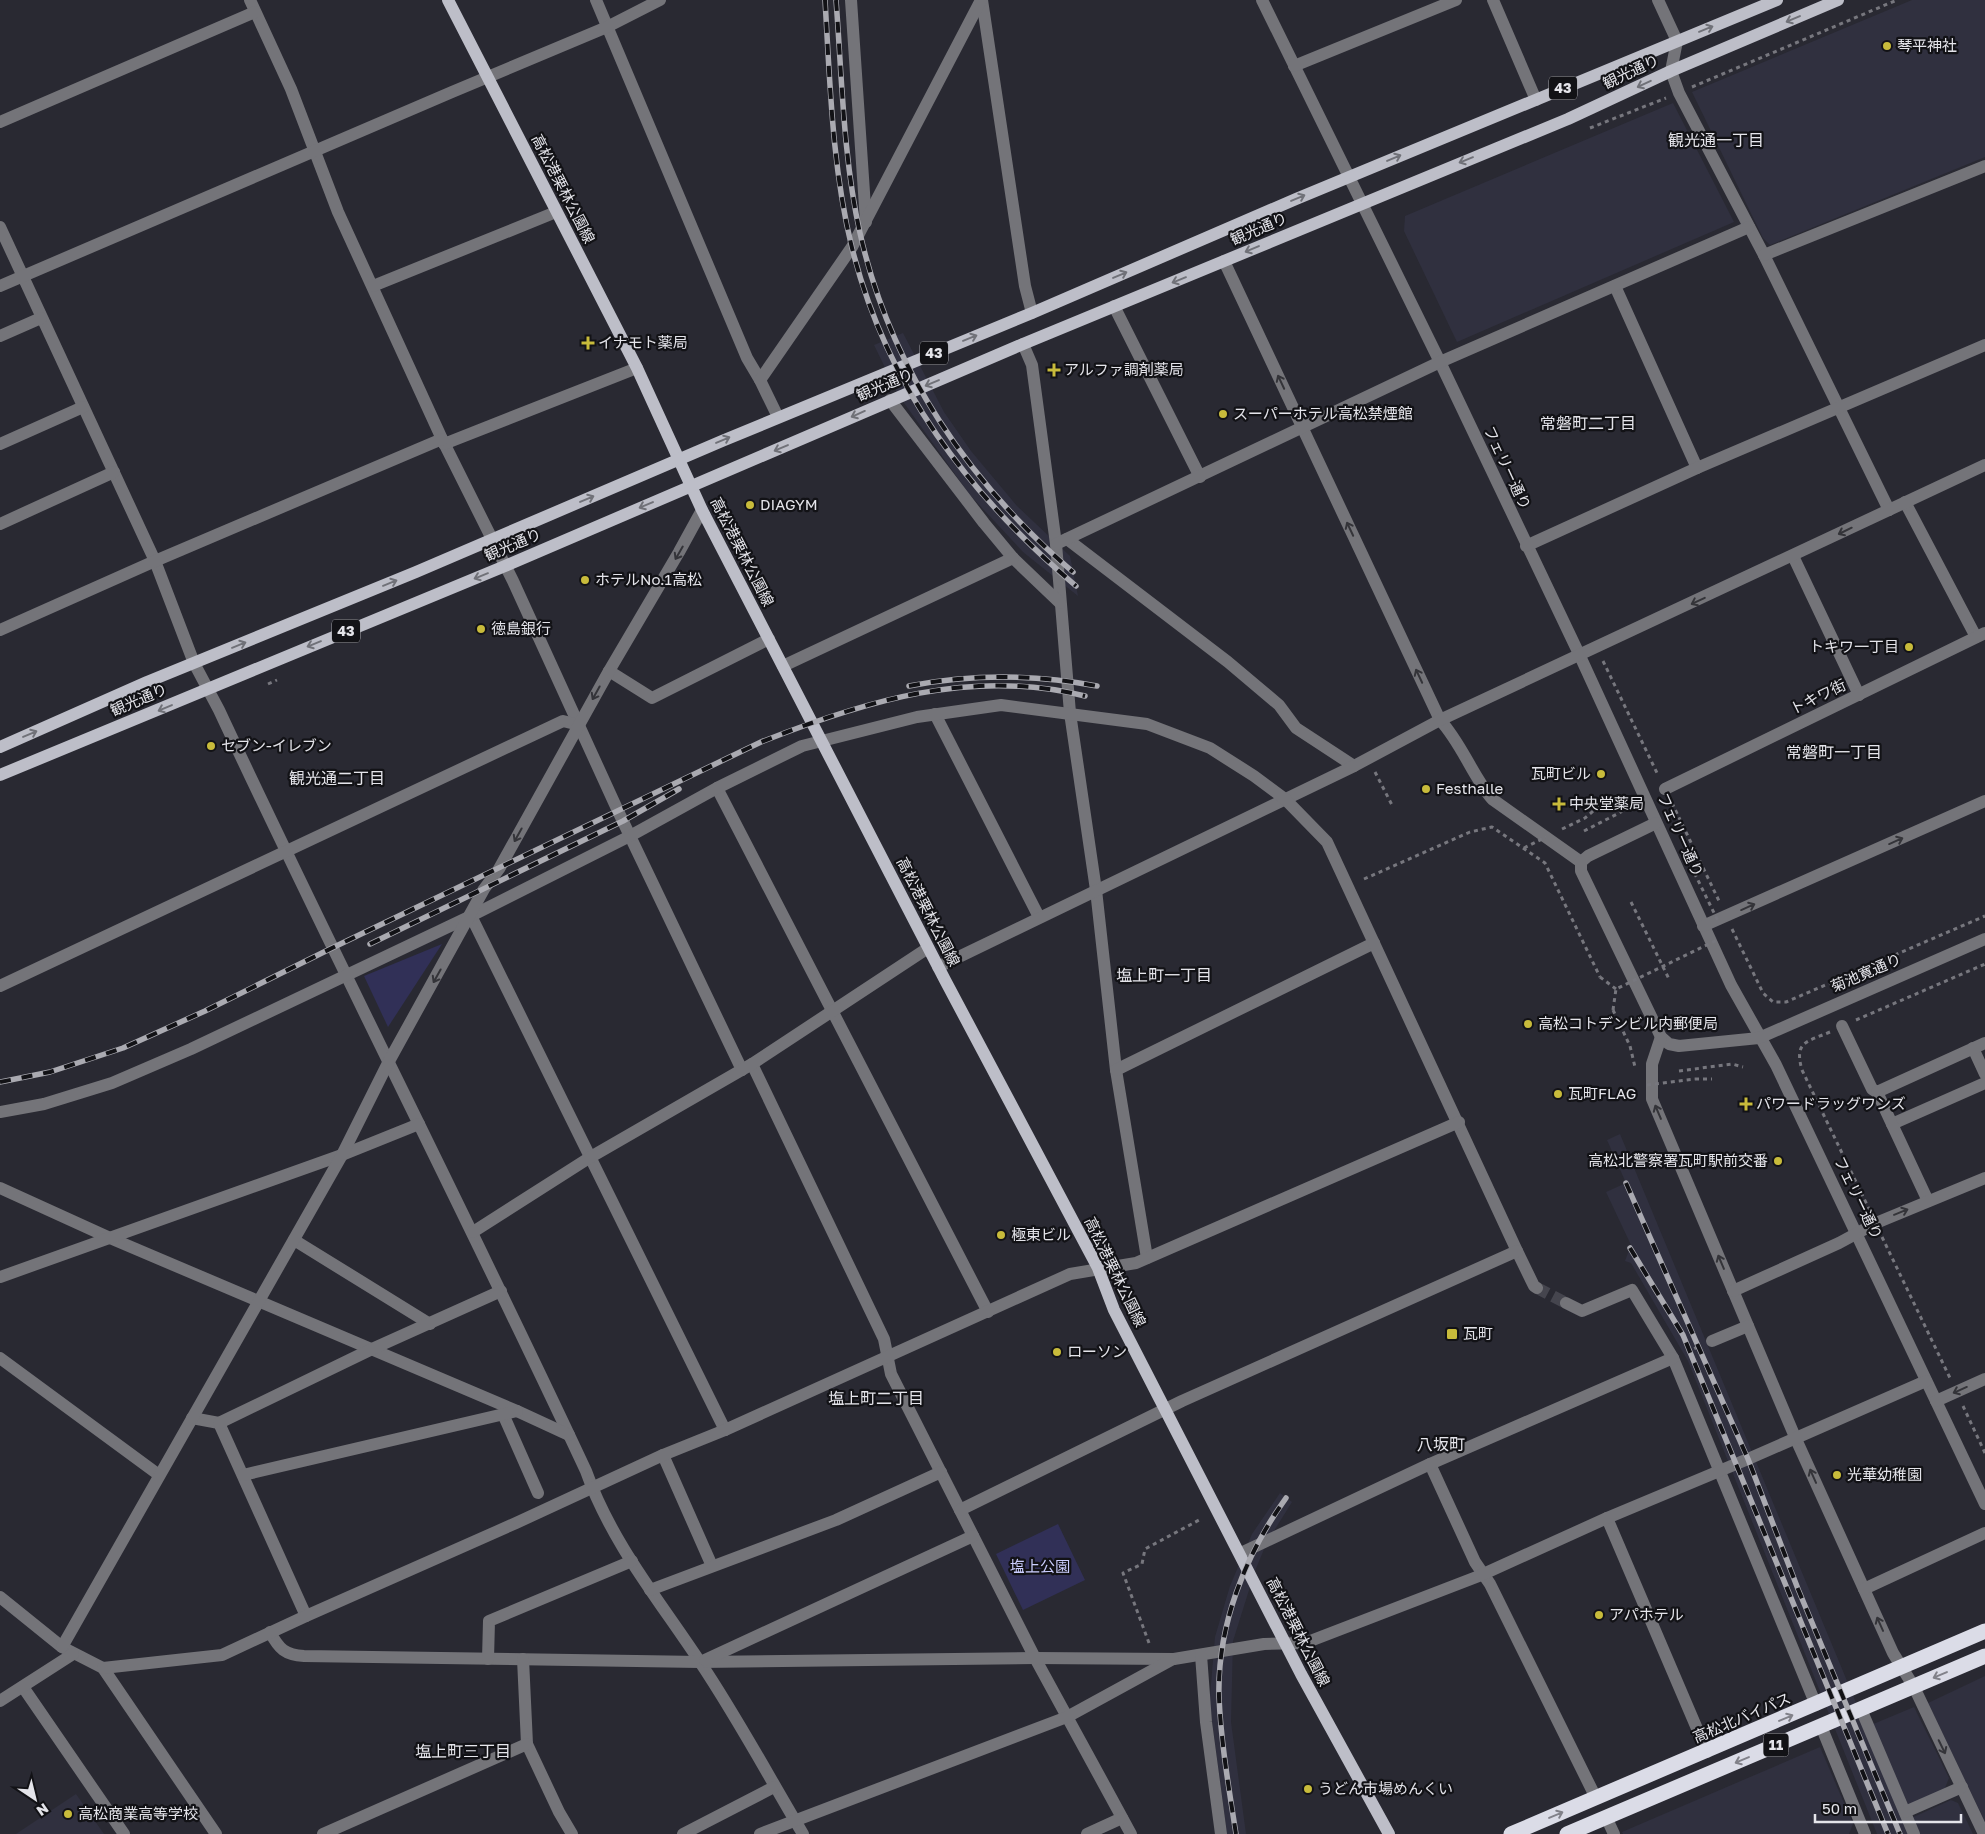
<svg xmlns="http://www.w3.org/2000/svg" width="1985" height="1834" font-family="'Golos Text','Noto Sans JP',sans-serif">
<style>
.built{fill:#30303f}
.green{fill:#313057}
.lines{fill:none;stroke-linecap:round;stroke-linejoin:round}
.minor-tunnel{stroke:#45454e;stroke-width:12;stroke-dasharray:12 6;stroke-linecap:butt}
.path{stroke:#77777e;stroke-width:3;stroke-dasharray:4 4;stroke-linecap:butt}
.minor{stroke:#747479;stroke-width:12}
.major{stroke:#bdbec8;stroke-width:12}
.highway{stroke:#dbdce7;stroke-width:15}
.rail-casing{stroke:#aaaab1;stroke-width:5.5}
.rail{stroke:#121216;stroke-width:4;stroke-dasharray:11;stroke-linecap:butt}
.path-bridge{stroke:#77777e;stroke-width:3;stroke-dasharray:4 4;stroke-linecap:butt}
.oneway{stroke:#707178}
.oneway2{stroke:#343439}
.oneway3{stroke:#818189}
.poi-dot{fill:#c8bb3b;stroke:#121216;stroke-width:2}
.labels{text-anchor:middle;stroke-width:4.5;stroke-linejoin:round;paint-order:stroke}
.shield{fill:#121216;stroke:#a5a5aa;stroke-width:1}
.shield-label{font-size:14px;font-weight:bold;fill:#e4e4ea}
.poi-label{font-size:15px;fill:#e4e4ea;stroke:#121216;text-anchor:start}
.street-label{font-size:15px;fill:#e4e4ea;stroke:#121216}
.park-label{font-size:15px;fill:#cbcefe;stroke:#121216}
.neighbourhood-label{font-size:16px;fill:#e4e4ea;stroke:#121216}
</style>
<rect width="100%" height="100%" fill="#292932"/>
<!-- built -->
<g class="built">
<path d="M1912,0H1985V157L1770,245L1763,238L1692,92Z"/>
<path d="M1673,103L1734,222L1457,342L1404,231L1405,216Z"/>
<path d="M903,333L944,412L971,451L1017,506L1070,556L1078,596L1023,552L970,495L899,396L874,345Z"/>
<path d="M1620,1134L1867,1729L1909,1834H1877L1688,1361L1631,1263L1625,1261L1631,1245L1606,1192L1626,1183L1607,1140Z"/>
<path d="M1280,1493L1292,1502L1267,1542L1255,1571L1233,1641L1231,1722L1246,1834H1227L1212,1721L1210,1696L1215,1637L1230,1586L1252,1534Z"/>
<path d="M1985,1676V1822L1928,1703Z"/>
<path d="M1914,1707L1949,1778L1945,1788L1906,1807L1871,1725Z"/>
<path d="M1820,1747L1853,1824L1849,1834H1623L1622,1832Z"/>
<path d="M76,1794L104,1834H16Z"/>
<path d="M1951,1800L1958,1803L1973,1834H1916L1909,1819Z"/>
</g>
<!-- green -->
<g class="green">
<path d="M442,944L388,1027L364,976Z"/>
<path d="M1058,1524L1085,1580L1023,1610L996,1554Z"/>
</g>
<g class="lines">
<!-- minor-tunnel -->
<path class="minor-tunnel" d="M1537,1288L1566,1303"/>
<!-- path -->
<g class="path">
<path d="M1692,87L1897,0"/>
<path d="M1590,128L1666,98"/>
<path d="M1603,661L1658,775"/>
<path d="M268,684L277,680"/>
<path d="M1375,772L1393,807"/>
<path d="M1672,803L1720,903"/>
<path d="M1562,829L1585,818L1605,801"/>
<path d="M1584,831L1621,812L1625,798"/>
<path d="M1631,902L1669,979"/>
<path d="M1732,929L1763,993L1773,1002H1786L1985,916"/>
<path d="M1600,977L1616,989"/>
<path d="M1613,1010L1630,1046L1635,1067"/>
<path d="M1856,1020L1985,964"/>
<path d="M1830,1032C1806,1042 1794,1042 1802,1070L1870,1211"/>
<path d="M1679,1071L1732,1064L1743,1067"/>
<path d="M1695,1079H1712"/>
<path d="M1882,1237L1950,1378"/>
<path d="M1687,1352L1700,1346"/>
<path d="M1963,1406L1985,1453"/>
<path d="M1149,1643L1123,1573L1142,1564L1145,1549L1201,1519"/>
</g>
<!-- minor -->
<g class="minor">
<path d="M250,0L291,89L338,212L442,439L513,581L618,811L742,1070"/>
<path d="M596,0L747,358L760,380"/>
<path d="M851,0L866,222"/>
<path d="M982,0L1025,286L1032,313"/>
<path d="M1262,0L1440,362L1580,656L1731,985L1776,1065L1985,1504"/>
<path d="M1493,0L1536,100"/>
<path d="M1658,0L1677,41L1671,71L1679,93L1764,255L1889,510"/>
<path d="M1294,66L1456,0"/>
<path d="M0,122L255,12"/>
<path d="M0,227L155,561L194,663L219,710C338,965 467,1216 586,1471C611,1542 659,1600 700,1662C737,1717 769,1777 803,1834"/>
<path d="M1764,255L1985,166"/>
<path d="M1224,261L1440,720C1462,744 1472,775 1492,799L1581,862"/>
<path d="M0,286L452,92L607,27L660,0"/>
<path d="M373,286L556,212"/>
<path d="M1615,286L1697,468"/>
<path d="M1114,306L1200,477"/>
<path d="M0,336L41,318"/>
<path d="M1023,344L1032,365L1056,544L1070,713L1096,890L1116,1070L1147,1258"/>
<path d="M890,400L984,523L1013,558L1060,603"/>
<path d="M778,417L760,380L852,247L981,0"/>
<path d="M0,444L83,407"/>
<path d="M444,444L637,368"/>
<path d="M1905,502L1976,637"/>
<path d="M0,524L114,472"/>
<path d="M1067,539L1228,662L1279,705L1296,728L1354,766"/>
<path d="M1056,544L1440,362L1749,227"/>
<path d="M1526,546L1697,468L1985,345"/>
<path d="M1793,556L1859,695"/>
<path d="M0,630L155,561L442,439"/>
<path d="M783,666L1013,558"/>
<path d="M609,671L652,698L769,639"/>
<path d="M935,714L1039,917"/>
<path d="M717,788L988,1312"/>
<path d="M1665,789L1985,633"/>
<path d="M1656,823L1588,856L1581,862V871L1661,1037L1669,1044L1679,1046L1759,1038L1985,939"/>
<path d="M471,916L725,1430"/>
<path d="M1703,926L1985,801"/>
<path d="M938,967L1354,766L1440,720L1985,465"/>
<path d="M0,986L563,721L579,725"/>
<path d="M1842,1026L1872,1089L1877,1092"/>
<path d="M1661,1037L1652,1064V1099L1795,1437L1893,1653L1914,1687L1984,1834"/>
<path d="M1973,1048L1985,1074"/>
<path d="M752,1064L884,1339L891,1374L1035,1658L1131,1834"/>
<path d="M1116,1070L1374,943"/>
<path d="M0,1112L44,1104L112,1083L191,1049L471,916L630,836L717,788L802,746L917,717L1001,705L1147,724L1210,748L1254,776L1285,799L1327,842L1517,1251L1534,1286L1537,1288"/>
<path d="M1892,1124L1985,1083"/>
<path d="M0,1188L110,1238L517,1411L569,1435"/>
<path d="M1928,1201L1877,1092L1985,1043"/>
<path d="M473,1232L589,1158L752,1064L928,948"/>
<path d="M294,1240L430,1324"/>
<path d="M0,1277L342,1155L419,1124"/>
<path d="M1733,1291L1839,1243L1876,1223L1985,1178"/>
<path d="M1566,1303L1582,1311L1632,1290L1673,1358L1816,1705"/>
<path d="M1712,1341L1748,1326"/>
<path d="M0,1358L159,1475"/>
<path d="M1936,1401L1985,1379"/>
<path d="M503,1414L538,1493"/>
<path d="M192,1418L219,1423L306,1616"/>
<path d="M219,1423L372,1349L501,1291"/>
<path d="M663,1455L712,1566"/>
<path d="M1430,1464L1475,1562L1490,1584L1596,1798"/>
<path d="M243,1475L517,1411"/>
<path d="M960,1510L1182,1401L1517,1251"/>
<path d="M1607,1518L1707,1752"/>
<path d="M1241,1553L1430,1464L1673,1358"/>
<path d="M1864,1589L1985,1533"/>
<path d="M650,1590L836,1520L941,1472"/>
<path d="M0,1597L62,1647L103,1668L216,1834"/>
<path d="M270,1632C279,1649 285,1655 304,1656L700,1662L1035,1658L1174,1659L1264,1644L1305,1643L1479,1576L1607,1518L1748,1459L1926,1381"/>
<path d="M62,1647L342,1155L388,1063L484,889L499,869L609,671L679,552L702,510"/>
<path d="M1201,1655L1206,1722L1221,1834"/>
<path d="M488,1659L489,1621L632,1561"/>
<path d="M523,1659L527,1744L559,1812L572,1834"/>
<path d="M705,1660L973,1536"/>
<path d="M103,1668L222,1655L306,1616L516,1523L663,1455L725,1430L1070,1274L1136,1263L1459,1122"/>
<path d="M23,1687L124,1834"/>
<path d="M0,1701L73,1654"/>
<path d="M1861,1709L1914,1834"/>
<path d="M1821,1726L1865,1834"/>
<path d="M1905,1812L1962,1787"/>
<path d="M1607,1819L1614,1834"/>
<path d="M323,1834L527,1744"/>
<path d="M683,1834L774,1787"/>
<path d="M760,1834L1067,1717L1173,1659"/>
<path d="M1087,1834L1122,1818"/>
</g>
<!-- major -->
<g class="major">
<path d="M448,0L637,368L702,510L945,980L1098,1268L1114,1310L1301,1674L1389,1834"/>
<path d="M0,747L147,682L416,572L722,441L1032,313L1296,199L1777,0"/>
<path d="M0,775L505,566L1023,344L1568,119L1671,71L1838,0"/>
</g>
<!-- highway -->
<g class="highway">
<path d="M1511,1834L1985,1631"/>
<path d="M1567,1834L1985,1656"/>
</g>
<defs>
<g id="rail">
<path d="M825,0C830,83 832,167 852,248C887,387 968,494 1076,586"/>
<path d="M836,0C842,77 843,157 860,233C890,368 969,483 1073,572"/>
<path d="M909,686C972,674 1034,674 1097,686"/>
<path d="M370,944L623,821L679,789"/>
<path d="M0,1082L50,1072L123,1048L205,1011L332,948L761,742C865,701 972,668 1085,696"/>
<path d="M1626,1183L1748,1459L1798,1589L1900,1834"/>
<path d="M1630,1248L1683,1335L1888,1834"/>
<path d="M1236,1834C1229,1789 1221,1743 1219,1697C1217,1626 1245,1555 1286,1498"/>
</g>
</defs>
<!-- rail casing -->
<use href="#rail" class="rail-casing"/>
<!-- rail -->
<use href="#rail" class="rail"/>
<!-- path-bridge -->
<g class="path-bridge">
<path d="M1524,848L1546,837"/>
<path d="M1691,866L1719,923"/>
<path d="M1364,879L1470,832L1492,827L1545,863L1600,977"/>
<path d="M1613,1010L1616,989L1717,940"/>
<path d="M1647,1085L1695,1079"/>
</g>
</g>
<!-- one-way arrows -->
<defs><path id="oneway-shaft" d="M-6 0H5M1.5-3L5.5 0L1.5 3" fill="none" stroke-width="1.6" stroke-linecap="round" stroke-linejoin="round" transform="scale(1.25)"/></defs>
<g class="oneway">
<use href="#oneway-shaft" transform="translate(1793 19) rotate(157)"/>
<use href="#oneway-shaft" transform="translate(1706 29) rotate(-22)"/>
<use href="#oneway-shaft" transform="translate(1644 84) rotate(155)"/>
<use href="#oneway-shaft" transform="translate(1394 158) rotate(-23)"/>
<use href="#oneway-shaft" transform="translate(1466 160) rotate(158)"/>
<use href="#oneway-shaft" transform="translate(1298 198) rotate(-23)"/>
<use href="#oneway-shaft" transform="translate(1252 249) rotate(157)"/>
<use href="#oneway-shaft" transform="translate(1120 275) rotate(-23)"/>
<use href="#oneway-shaft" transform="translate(1179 280) rotate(158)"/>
<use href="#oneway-shaft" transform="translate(970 338) rotate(-22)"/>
<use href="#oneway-shaft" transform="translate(932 383) rotate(157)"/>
<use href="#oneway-shaft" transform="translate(858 414) rotate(156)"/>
<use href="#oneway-shaft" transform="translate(723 440) rotate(-23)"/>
<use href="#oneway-shaft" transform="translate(781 448) rotate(157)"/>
<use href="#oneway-shaft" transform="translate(587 499) rotate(-23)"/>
<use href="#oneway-shaft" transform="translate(646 505) rotate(157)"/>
<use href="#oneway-shaft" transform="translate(481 576) rotate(158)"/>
<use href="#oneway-shaft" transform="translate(390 583) rotate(-22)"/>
<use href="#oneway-shaft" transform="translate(314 644) rotate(158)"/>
<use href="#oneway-shaft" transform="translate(239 645) rotate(-22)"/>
<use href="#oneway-shaft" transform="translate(165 708) rotate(157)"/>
<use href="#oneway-shaft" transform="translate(30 734) rotate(-23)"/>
</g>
<g class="oneway2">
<use href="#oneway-shaft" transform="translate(1281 382) rotate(-115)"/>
<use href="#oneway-shaft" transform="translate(1350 529) rotate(-115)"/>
<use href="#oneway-shaft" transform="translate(1845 531) rotate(154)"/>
<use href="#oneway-shaft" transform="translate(679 553) rotate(120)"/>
<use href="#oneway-shaft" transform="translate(1698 601) rotate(155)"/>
<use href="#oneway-shaft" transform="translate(1419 676) rotate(-115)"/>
<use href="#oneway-shaft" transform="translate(596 693) rotate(119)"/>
<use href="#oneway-shaft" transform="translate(518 835) rotate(119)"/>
<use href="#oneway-shaft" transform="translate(1896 841) rotate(-24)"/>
<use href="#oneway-shaft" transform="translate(1748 907) rotate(-24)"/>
<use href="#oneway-shaft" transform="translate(437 976) rotate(119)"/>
<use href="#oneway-shaft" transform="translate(1658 1112) rotate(-113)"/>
<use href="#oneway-shaft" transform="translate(1901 1212) rotate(-22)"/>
<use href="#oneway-shaft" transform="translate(1721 1262) rotate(-113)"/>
<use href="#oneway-shaft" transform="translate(1960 1390) rotate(156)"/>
<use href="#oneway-shaft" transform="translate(1813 1476) rotate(-114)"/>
<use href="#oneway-shaft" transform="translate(1880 1624) rotate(-114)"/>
<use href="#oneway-shaft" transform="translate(1942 1747) rotate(64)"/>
</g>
<g class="oneway3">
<use href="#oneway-shaft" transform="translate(1940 1675) rotate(157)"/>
<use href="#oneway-shaft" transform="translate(1786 1718) rotate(-23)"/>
<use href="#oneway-shaft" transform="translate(1742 1760) rotate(157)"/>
<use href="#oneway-shaft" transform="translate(1556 1815) rotate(-23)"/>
</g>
<!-- markers -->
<g class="poi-dot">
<circle cx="1887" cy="46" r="5"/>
<path d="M585.5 335.5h5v5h5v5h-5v5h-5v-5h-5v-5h5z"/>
<path d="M1051.5 362.5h5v5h5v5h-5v5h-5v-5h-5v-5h5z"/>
<circle cx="1223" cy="414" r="5"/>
<circle cx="750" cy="505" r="5"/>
<circle cx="585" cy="580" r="5"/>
<circle cx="481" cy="629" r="5"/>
<circle cx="1909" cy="647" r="5"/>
<circle cx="211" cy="746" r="5"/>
<circle cx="1601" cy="774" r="5"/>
<circle cx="1426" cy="789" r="5"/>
<path d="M1556.5 796.5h5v5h5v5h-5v5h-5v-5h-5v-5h5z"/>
<circle cx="1528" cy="1024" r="5"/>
<circle cx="1558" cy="1094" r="5"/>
<path d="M1743.5 1096.5h5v5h5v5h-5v5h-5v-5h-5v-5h5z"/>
<circle cx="1778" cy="1161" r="5"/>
<circle cx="1001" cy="1235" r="5"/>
<rect x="1446" y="1328" width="12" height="12" rx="2.5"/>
<circle cx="1057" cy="1352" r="5"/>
<circle cx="1837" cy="1475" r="5"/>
<circle cx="1599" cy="1615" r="5"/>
<circle cx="1308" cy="1789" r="5"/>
<circle cx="68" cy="1814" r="5"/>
</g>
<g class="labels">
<!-- shield labels -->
<g class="shield">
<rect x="1549" y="76.5" width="28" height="23" rx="4"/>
<rect x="920" y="341.5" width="28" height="23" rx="4"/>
<rect x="332" y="619.5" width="28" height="23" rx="4"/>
<rect x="1763.5" y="1733.5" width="25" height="23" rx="4"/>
</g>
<g class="shield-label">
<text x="1563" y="93">43</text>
<text x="934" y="358">43</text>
<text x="346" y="636">43</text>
<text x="1776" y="1750">11</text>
</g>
<!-- poi labels -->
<g class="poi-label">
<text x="1897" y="51">琴平神社</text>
<text x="598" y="348">イナモト薬局</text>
<text x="1064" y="375">アルファ調剤薬局</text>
<text x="1233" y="419">スーパーホテル高松禁煙館</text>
<text x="760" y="510">DIAGYM</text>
<text x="595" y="585">ホテルNo.1高松</text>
<text x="491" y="634">徳島銀行</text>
<text x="1899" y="652" text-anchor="end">トキワ一丁目</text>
<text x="221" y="751">セブン-イレブン</text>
<text x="1591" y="779" text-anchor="end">瓦町ビル</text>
<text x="1436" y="794">Festhalle</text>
<text x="1569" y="809">中央堂薬局</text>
<text x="1538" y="1029">高松コトデンビル内郵便局</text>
<text x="1568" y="1099">瓦町FLAG</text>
<text x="1756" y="1109">パワードラッグワンズ</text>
<text x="1768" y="1166" text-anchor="end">高松北警察署瓦町駅前交番</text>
<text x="1011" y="1240">極東ビル</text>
<text x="1463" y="1339">瓦町</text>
<text x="1067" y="1357">ローソン</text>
<text x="1847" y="1480">光華幼稚園</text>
<text x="1609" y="1620">アパホテル</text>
<text x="1318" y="1794">うどん市場めんくい</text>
<text x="78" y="1819">高松商業高等学校</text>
</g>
<!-- street labels -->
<g class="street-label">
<text transform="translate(1631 72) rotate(-25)" y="5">観光通り</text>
<text transform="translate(563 189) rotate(63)" y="5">高松港栗林公園線</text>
<text transform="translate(1259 229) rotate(-23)" y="5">観光通り</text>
<text transform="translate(885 385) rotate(-23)" y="5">観光通り</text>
<text transform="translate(1507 468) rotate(65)" y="5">フェリー通り</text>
<text transform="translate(513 545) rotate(-23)" y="5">観光通り</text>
<text transform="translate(742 552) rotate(63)" y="5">高松港栗林公園線</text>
<text transform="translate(1818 697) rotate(-26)" y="5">トキワ街</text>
<text transform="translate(139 700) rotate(-23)" y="5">観光通り</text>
<text transform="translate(1680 835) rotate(66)" y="5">フェリー通り</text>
<text transform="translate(928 912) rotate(63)" y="5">高松港栗林公園線</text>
<text transform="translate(1866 973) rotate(-23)" y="5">菊池寛通り</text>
<text transform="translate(1858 1198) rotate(64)" y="5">フェリー通り</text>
<text transform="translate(1115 1272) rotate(64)" y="5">高松港栗林公園線</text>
<text transform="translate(1298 1632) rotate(63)" y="5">高松港栗林公園線</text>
<text transform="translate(1742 1718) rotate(-23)" y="5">高松北バイパス</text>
</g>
<!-- park labels -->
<g class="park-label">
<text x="1040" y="1572">塩上公園</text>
</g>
<!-- neighbourhood labels -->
<g class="neighbourhood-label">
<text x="1716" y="146">観光通一丁目</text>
<text x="1588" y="429">常磐町二丁目</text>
<text x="1834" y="758">常磐町一丁目</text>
<text x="337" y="784">観光通二丁目</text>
<text x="1164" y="981">塩上町一丁目</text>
<text x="876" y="1404">塩上町二丁目</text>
<text x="1441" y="1450">八坂町</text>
<text x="463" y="1757">塩上町三丁目</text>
</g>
</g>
<!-- north arrow -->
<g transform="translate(35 1799) rotate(145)" stroke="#121216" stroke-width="4" paint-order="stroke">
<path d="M0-4L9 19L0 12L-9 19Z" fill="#e4e4ea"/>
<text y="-8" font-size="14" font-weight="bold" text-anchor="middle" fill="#e4e4ea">N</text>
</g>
<!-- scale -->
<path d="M1815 1814v8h146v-8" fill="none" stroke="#e4e4ea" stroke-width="2.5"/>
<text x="1822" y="1814" font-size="15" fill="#e4e4ea" stroke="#121216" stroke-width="4" paint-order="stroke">50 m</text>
</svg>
